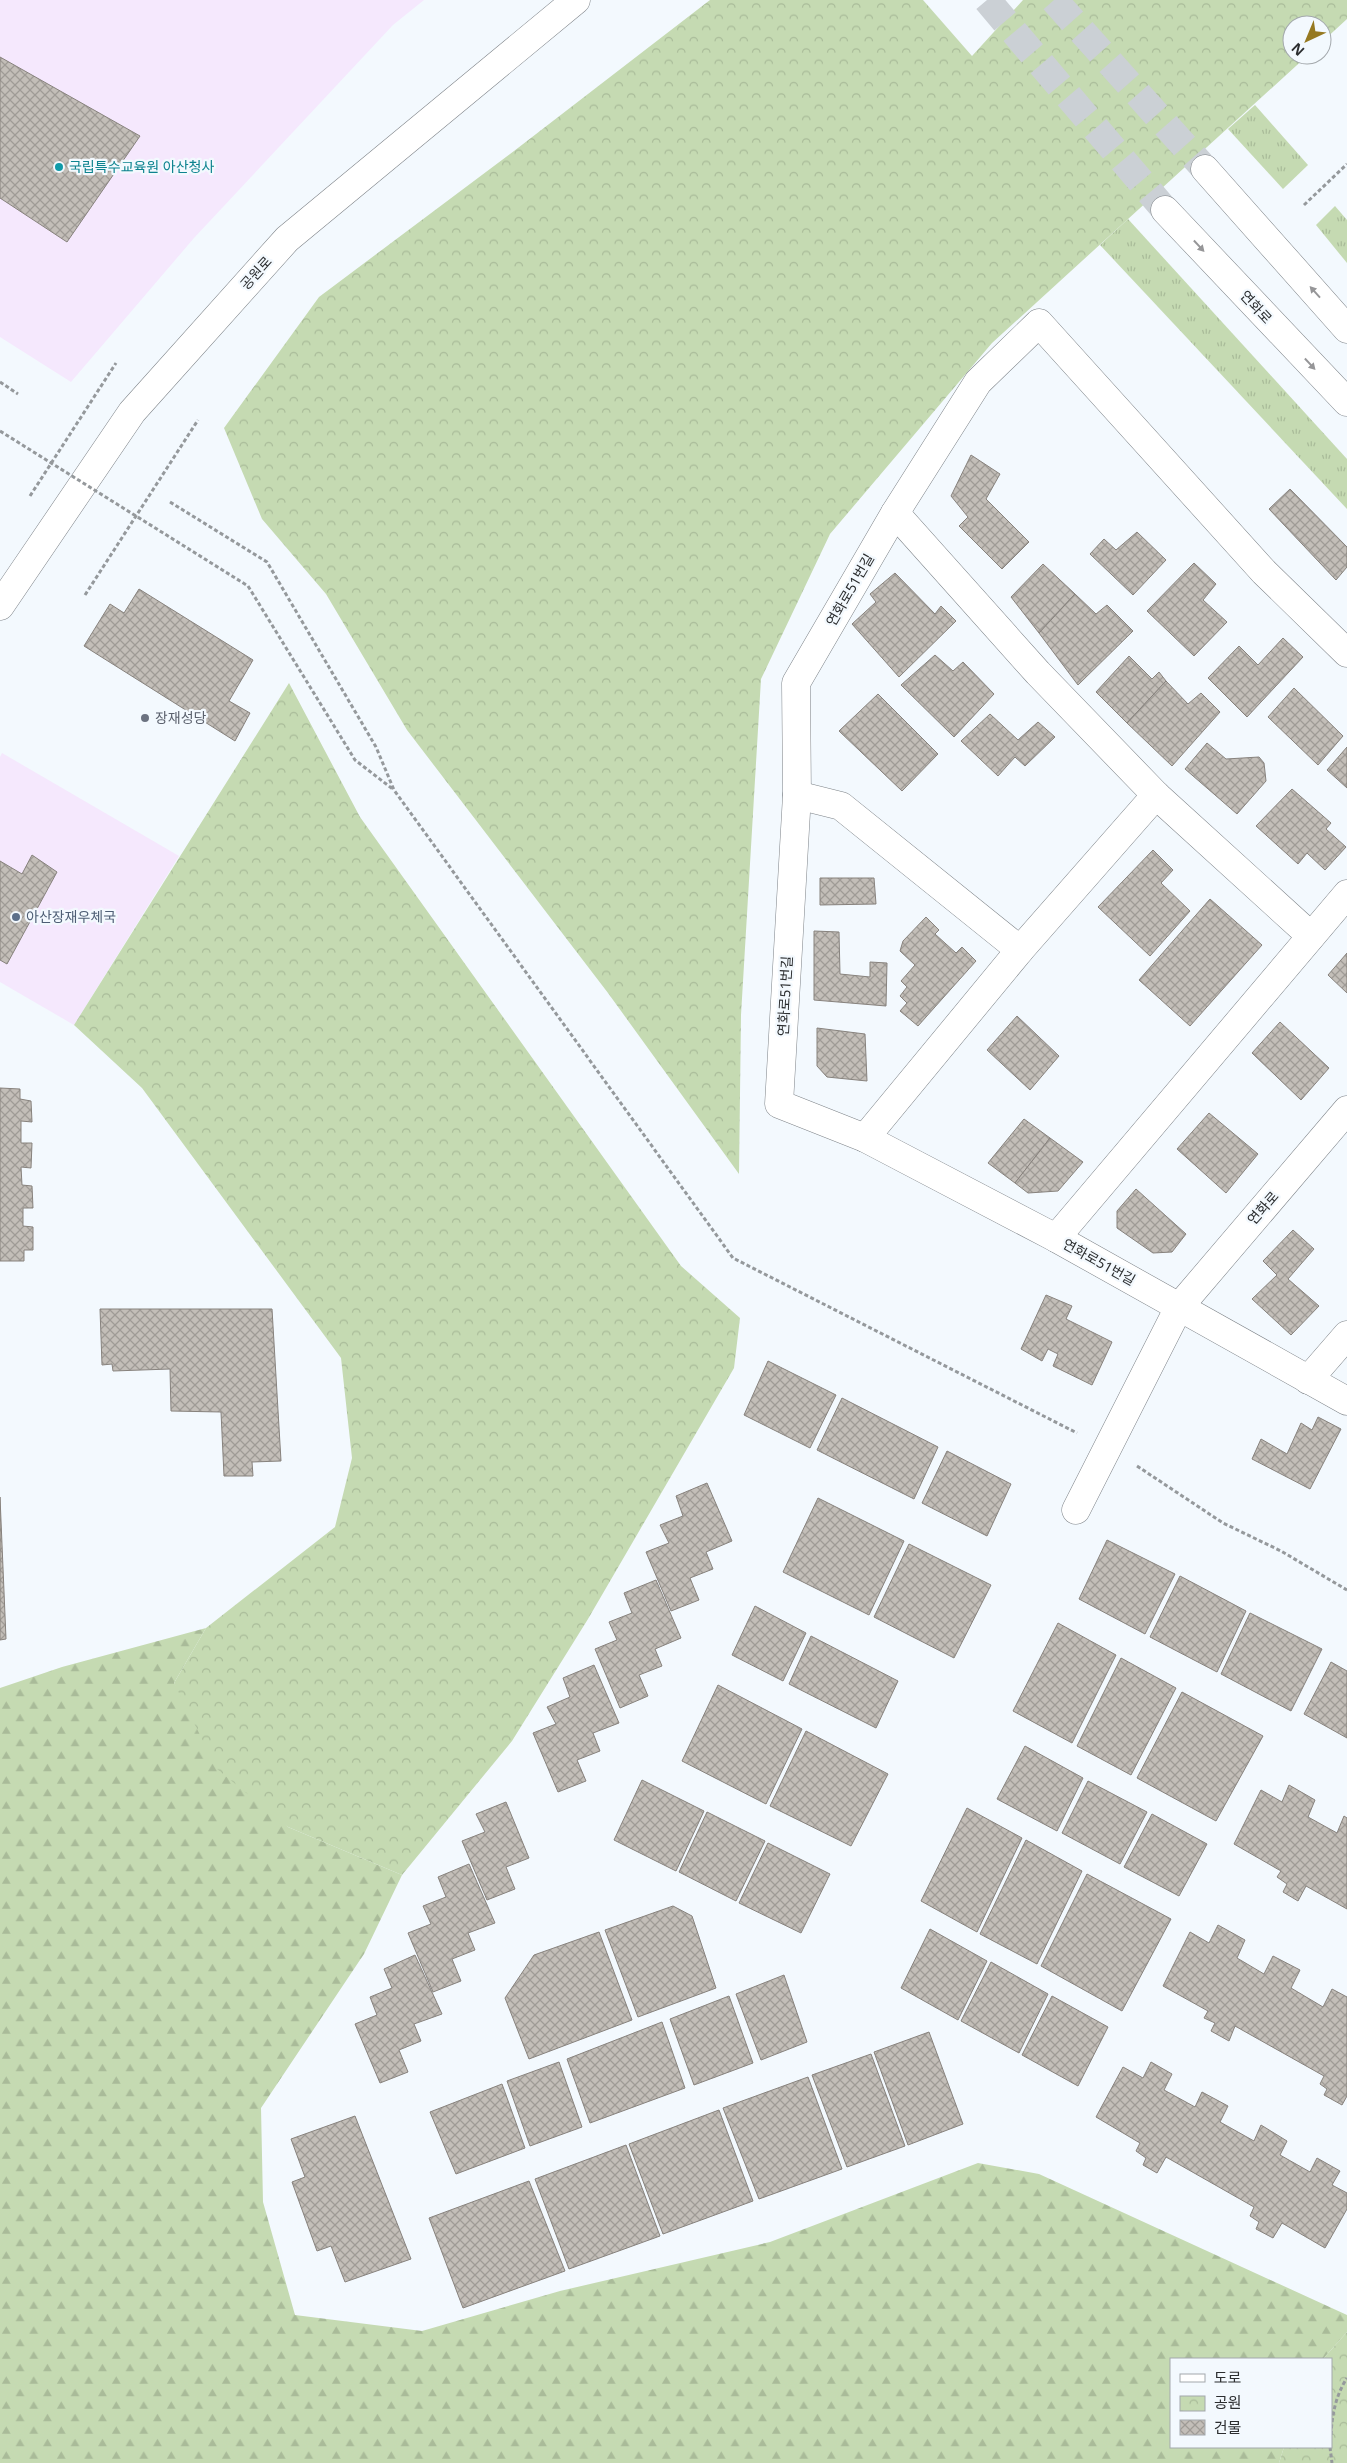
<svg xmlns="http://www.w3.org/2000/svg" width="1347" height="2463" font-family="'Noto Sans','Noto Sans KR',sans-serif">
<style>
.commercial{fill:#f5e8fd}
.grass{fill:url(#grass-tufts)}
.forest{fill:url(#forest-firs)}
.park{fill:url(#park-crowns)}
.building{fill:url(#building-cross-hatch);stroke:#87827d}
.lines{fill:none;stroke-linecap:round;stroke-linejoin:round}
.minor-tunnel{stroke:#cbd0d5;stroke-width:28;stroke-dasharray:28 14;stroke-linecap:butt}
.minor-casing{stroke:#7e8388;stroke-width:29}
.path{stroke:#95999c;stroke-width:3;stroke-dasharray:4 2.5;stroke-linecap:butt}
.minor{stroke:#fff;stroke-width:28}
.path-bridge{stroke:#95999c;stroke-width:3;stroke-dasharray:4 2.5;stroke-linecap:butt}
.oneway{fill:#969698}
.culture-dot{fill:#0f9aa8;stroke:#f3f9fe;stroke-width:2}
.worship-dot{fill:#6b7280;stroke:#f3f9fe;stroke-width:2}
.service-dot{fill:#5c6f8a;stroke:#f3f9fe;stroke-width:2}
.labels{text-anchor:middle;stroke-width:4.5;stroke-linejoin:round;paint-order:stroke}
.culture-label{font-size:14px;fill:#0d838f;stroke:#f3f9fe;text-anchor:start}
.street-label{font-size:14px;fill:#2c2e30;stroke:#f3f9fe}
.worship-label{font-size:14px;fill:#5b616d;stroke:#f3f9fe;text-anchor:start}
.service-label{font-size:14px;fill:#4e5e75;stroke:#f3f9fe;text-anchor:start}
</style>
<defs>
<pattern id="grass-tufts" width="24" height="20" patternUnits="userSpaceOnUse" patternTransform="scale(1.25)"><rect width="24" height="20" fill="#c5dab2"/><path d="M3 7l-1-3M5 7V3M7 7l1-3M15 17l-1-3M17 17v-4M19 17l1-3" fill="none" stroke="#a9bb99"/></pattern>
<pattern id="forest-firs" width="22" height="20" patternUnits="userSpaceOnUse" patternTransform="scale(1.25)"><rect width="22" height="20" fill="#c5dab2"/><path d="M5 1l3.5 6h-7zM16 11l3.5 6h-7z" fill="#a9bb99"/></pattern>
<pattern id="park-crowns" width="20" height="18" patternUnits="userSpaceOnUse" patternTransform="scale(1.25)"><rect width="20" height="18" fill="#c5dab2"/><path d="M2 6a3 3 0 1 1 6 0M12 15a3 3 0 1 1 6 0" fill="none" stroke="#a9bb99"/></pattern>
<pattern id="building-cross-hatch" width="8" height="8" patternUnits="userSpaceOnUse" patternTransform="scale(1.25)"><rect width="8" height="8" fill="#c3beb8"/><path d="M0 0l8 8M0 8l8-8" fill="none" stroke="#9f9b96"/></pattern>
</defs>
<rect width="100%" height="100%" fill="#f3f9fe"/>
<!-- commercial -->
<g class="commercial">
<path d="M0,0H424L393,25L194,238L71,382L0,337Z"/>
<path d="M2,753L179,856L74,1025L0,982V757Z"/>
</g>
<!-- grass -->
<g class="grass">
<path d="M1255,105L1308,165L1283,189L1228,129Z"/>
<path d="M1335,206L1347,220V263L1316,225Z"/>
<path d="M1128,219L1347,459V509L1100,245Z"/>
</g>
<!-- forest -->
<path class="forest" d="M206,1628L174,1683L288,1827L402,1875L364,1954L261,2108L263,2202L295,2315L422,2331L560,2291L770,2242L978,2163L1039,2174L1347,2315V2332L1323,2359H1171V2447H1284L1279,2463H0V1688L62,1667Z"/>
<!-- park -->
<g class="park">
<path d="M710,0H923L972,56L1023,0H1347V19L1322,42V25H1292V55H1308L992,343L830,534L761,679L741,1015L739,1174L608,993L407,730L326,594L262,519L224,428L319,297L514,151Z"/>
<path d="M289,683L360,817L681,1266L740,1318L734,1368L588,1619L512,1741L402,1875L288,1827L217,1769L174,1683L206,1628L335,1527L352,1458L341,1358L142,1088L74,1025Z"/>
<path d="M1347,2332V2463H1279L1284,2447H1331V2359H1323Z"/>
</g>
<!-- building -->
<g class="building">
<path d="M0,57L140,136L67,242L0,198Z"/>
<path d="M971,455L1000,474L986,499L1029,542L1002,569L959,526L968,517L951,496Z"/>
<path d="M1290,489L1347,547V567L1336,580L1269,509Z"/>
<path d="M1137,532L1166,560L1133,595L1090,554L1104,539L1116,550Z"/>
<path d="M1194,563L1216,584L1203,600L1227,622L1194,656L1147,611Z"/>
<path d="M1043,564L1075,594L1039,633L1011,597Z"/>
<path d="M895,573L935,614L941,606L956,621L899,677L852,624L876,602L870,594Z"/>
<path d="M139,589L253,660L229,701L250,713L235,741L84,646L110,604L124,613Z"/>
<path d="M1075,594L1096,614L1107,605L1133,631L1078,685L1039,633Z"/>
<path d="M1283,638L1303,657L1247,717L1208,678L1239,646L1258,665Z"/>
<path d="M935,655L953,671L963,662L994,694L954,737L901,685Z"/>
<path d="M1129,656L1152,679L1159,672L1166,681L1127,723L1096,692Z"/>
<path d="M1166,681L1188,704L1201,693L1220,712L1172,766L1127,723Z"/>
<path d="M1294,688L1343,736L1318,765L1268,717Z"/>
<path d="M878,694L938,754L902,791L839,731Z"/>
<path d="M990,714L1018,740L1038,722L1055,737L1025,766L1015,757L998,776L961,741Z"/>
<path d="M1207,743L1226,759L1259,757L1264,763L1266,781L1237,814L1185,769Z"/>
<path d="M1347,747V788L1327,770Z"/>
<path d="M1292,789L1331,823L1326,829L1346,847L1325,870L1307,853L1298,864L1256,826Z"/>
<path d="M1153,850L1173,870L1161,883L1190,911L1150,956L1098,907Z"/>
<path d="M32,855L57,872L7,964L0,960V861L22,874Z"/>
<path d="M820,878H874L876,904L820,905Z"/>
<path d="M1210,899L1262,945L1190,1026L1139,980Z"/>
<path d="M926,917L939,930L935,934L956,953L962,947L976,961L918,1026L900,1011L907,1003L900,996L907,987L901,981L915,965L900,951L903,941Z"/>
<path d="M814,931L839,932L840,974L870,977V962L887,963L886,1006L814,1000Z"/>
<path d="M1347,953V993L1328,975Z"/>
<path d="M1017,1016L1059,1056L1030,1090L987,1050Z"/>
<path d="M1280,1022L1329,1068L1301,1100L1252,1053Z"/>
<path d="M817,1028L865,1034L867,1081L827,1077L817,1066Z"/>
<path d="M0,1088L20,1089V1099L31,1101L32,1122L21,1121V1143H32L31,1168L21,1167L22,1185L32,1186L33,1208H23V1226L33,1227V1250H24V1261H0Z"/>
<path d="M1209,1113L1258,1154L1226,1193L1177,1149Z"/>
<path d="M1024,1119L1050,1138L1015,1183L988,1163Z"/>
<path d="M1050,1138L1083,1162L1058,1191L1028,1193L1015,1183Z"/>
<path d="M1136,1189L1186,1234L1172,1252L1153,1253L1117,1228V1211Z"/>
<path d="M1293,1230L1314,1249L1288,1279L1319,1306L1291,1335L1252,1299L1277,1275L1263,1261Z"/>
<path d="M1046,1295L1072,1306L1066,1319L1112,1342L1092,1385L1053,1366L1058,1354L1048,1349L1042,1361L1021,1349Z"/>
<path d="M100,1309H272L281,1461L252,1462L253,1476H224L221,1412L171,1411L170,1369L113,1371L112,1364L102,1365Z"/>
<path d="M768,1361L836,1395L810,1448L744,1415Z"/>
<path d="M842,1398L938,1447L914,1499L817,1450Z"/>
<path d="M1318,1417L1341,1429L1310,1489L1252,1459L1261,1439L1287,1454L1301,1423L1312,1430Z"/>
<path d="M947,1451L1011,1484L987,1536L922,1503Z"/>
<path d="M707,1483L732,1541L706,1552L713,1569L690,1578L699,1600L671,1611L646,1552L669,1543L660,1525L683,1516L676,1496Z"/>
<path d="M0,1497L6,1639L0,1640Z"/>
<path d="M818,1498L904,1541L869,1615L783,1572Z"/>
<path d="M1107,1540L1175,1574L1145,1634L1079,1599Z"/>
<path d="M909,1544L991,1585L954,1658L874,1617Z"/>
<path d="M1180,1576L1246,1611L1217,1672L1150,1637Z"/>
<path d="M656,1580L681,1638L655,1649L662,1666L639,1675L648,1696L620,1708L595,1649L617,1640L609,1622L632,1613L624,1593Z"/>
<path d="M755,1606L806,1633L783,1681L732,1655Z"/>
<path d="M1250,1613L1322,1649L1291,1711L1221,1674Z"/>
<path d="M1058,1623L1116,1655L1072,1743L1013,1711Z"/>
<path d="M811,1636L898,1681L876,1728L789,1684Z"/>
<path d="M1121,1658L1176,1688L1131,1775L1077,1746Z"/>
<path d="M1331,1662L1347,1671V1738L1304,1714Z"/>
<path d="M594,1665L619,1723L593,1733L600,1751L577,1760L586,1781L558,1792L533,1733L556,1724L547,1707L570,1697L563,1678Z"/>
<path d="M718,1685L802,1729L766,1804L682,1761Z"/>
<path d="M1182,1692L1263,1736L1216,1821L1137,1778Z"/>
<path d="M806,1731L888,1774L851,1846L770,1806Z"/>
<path d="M1025,1746L1083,1778L1057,1831L997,1799Z"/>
<path d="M642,1780L704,1811L676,1871L614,1840Z"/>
<path d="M1088,1781L1147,1812L1120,1864L1062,1833Z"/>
<path d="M1289,1785L1315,1800L1308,1817L1337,1833L1344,1816L1347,1818V1909L1306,1886L1298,1901L1283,1892L1287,1884L1277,1877L1281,1871L1234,1844L1261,1790L1282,1802Z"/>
<path d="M506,1802L529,1858L506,1867L515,1889L487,1900L462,1841L485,1832L476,1814Z"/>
<path d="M967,1808L1022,1838L977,1932L921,1901Z"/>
<path d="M707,1812L765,1841L736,1901L679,1872Z"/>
<path d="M1152,1814L1207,1844L1179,1896L1124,1867Z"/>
<path d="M1026,1840L1082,1871L1037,1964L980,1934Z"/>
<path d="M768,1843L830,1874L801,1933L739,1903Z"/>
<path d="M469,1864L495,1923L468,1933L475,1950L452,1959L461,1981L433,1992L408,1933L431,1924L423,1906L446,1897L438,1877Z"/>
<path d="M1087,1874L1171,1919L1122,2011L1041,1966Z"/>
<path d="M673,1906L692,1916L716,1988L638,2017L605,1930Z"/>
<path d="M1218,1925L1245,1940L1237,1958L1264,1974L1273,1956L1300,1970L1291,1988L1323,2007L1332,1989L1347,1997V2096L1342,2105L1324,2095L1327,2089L1320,2084L1324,2076L1235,2026L1229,2041L1211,2031L1215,2023L1204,2018L1208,2011L1163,1986L1190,1932L1209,1943Z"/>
<path d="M930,1929L987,1961L958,2020L901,1988Z"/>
<path d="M599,1932L632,2020L529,2059L505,1998L534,1955Z"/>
<path d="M415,1955L442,2014L414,2024L421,2041L399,2050L408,2072L380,2083L355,2024L377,2015L370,1997L392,1988L384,1969Z"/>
<path d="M991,1962L1048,1994L1019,2053L961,2021Z"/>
<path d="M784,1975L807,2042L761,2060L736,1994Z"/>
<path d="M729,1996L753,2063L694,2085L670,2019Z"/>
<path d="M1052,1996L1108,2027L1078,2086L1022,2055Z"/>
<path d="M662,2022L685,2088L590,2123L567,2059Z"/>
<path d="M929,2032L963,2124L908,2145L874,2052Z"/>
<path d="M871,2054L905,2146L847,2167L812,2075Z"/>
<path d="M559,2062L582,2127L530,2146L507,2081Z"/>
<path d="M1151,2062L1172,2074L1164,2090L1195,2107L1202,2092L1228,2106L1220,2122L1254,2141L1261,2125L1287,2141L1280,2155L1310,2172L1317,2158L1340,2171L1332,2185L1347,2193V2209L1325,2248L1282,2223L1273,2238L1256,2229L1259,2222L1250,2216L1254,2207L1166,2157L1157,2173L1143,2165L1146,2158L1136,2151L1140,2143L1096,2117L1123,2067L1143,2078Z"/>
<path d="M808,2077L842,2169L759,2199L723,2108Z"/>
<path d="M502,2084L525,2148L456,2174L430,2112Z"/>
<path d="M719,2110L753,2201L663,2234L629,2144Z"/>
<path d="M355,2116L411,2259L345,2282L331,2246L317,2251L292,2182L305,2177L291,2139Z"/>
<path d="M626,2145L660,2236L569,2269L535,2179Z"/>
<path d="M529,2181L565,2271L463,2308L429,2218Z"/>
</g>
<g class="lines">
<!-- minor-tunnel -->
<g class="minor-tunnel">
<path d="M987,0L1165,210"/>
<path d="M1054,0L1205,169"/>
</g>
<defs>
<g id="minor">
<path d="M1205,169L1347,329"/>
<path d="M1165,210L1347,402"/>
<path d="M895,513L1038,673L1156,795L1311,936"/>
<path d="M0,606L132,412L287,239L576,0"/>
<path d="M1347,653L1264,572L1039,323L978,382L895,513L796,683L797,795L779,1104L865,1138L1056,1238L1347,1401"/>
<path d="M797,795L841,806L1020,950"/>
<path d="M865,1138L1020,950L1156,795"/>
<path d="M1056,1238L1347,894"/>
<path d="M1308,1380L1347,1335"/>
<path d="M1076,1510L1179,1307L1347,1110"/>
</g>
</defs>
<!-- minor casing -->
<use href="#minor" class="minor-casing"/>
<!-- path -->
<g class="path">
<path d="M1304,205L1347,164"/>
<path d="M0,382L18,394"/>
<path d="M30,496L116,363"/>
<path d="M170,502L267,562L376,747L394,790L733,1258L1077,1433"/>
<path d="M85,595L198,420"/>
<path d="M1137,1466L1223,1523L1281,1551L1347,1590"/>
<path d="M1331,2435C1332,2414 1336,2395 1347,2378"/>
<path d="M1330,2447L1332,2463"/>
</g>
<!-- minor -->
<use href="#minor" class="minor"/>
<!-- path-bridge -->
<path class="path-bridge" d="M0,431L248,586L355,760L394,790"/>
</g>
<!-- one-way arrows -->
<defs><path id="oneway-solid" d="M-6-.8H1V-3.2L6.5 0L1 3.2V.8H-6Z" transform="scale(1.25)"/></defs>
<g class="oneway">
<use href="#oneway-solid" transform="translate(1199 246) rotate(47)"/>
<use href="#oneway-solid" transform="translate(1315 292) rotate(-132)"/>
<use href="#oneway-solid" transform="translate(1310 364) rotate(47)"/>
</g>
<!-- markers -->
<circle class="culture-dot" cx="59" cy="167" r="5"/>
<circle class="worship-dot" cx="145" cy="718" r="5"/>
<circle class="service-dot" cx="16" cy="917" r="5"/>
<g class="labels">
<!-- culture labels -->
<g class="culture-label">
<text x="69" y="172">국립특수교육원 아산청사</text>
</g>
<!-- street labels -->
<g class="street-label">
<text transform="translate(256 273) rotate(-48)" y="5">공원로</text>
<text transform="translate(1256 307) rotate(47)" y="5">연화로</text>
<text transform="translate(850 590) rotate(-60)" y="5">연화로51번길</text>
<text transform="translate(785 996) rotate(-87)" y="5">연화로51번길</text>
<text transform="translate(1263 1208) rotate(-49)" y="5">연화로</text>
<text transform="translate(1099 1262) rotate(29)" y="5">연화로51번길</text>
</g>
<!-- worship labels -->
<g class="worship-label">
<text x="155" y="723">장재성당</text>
</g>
<!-- service labels -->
<g class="service-label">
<text x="26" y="922">아산장재우체국</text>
</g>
</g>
<!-- legend -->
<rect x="1170" y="2358" width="162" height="90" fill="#f3f9fe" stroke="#a3a8ac"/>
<rect x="1180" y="2374" width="25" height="8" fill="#ffffff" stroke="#a3a8ac"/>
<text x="1214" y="2383" font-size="15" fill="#2c2e30">도로</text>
<rect x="1180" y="2396" width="25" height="15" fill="url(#park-crowns)" stroke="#a3a8ac"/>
<text x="1214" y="2408" font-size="15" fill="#2c2e30">공원</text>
<rect x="1180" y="2420" width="25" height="15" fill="url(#building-cross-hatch)" stroke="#a3a8ac"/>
<text x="1214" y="2433" font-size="15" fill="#2c2e30">건물</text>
<!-- north arrow -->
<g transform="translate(1307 40) rotate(224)"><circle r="24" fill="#f3f9fe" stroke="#a3a8ac"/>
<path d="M0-4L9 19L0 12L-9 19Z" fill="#967921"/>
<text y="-8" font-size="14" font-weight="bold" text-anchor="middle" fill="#2c2e30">N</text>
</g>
</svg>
